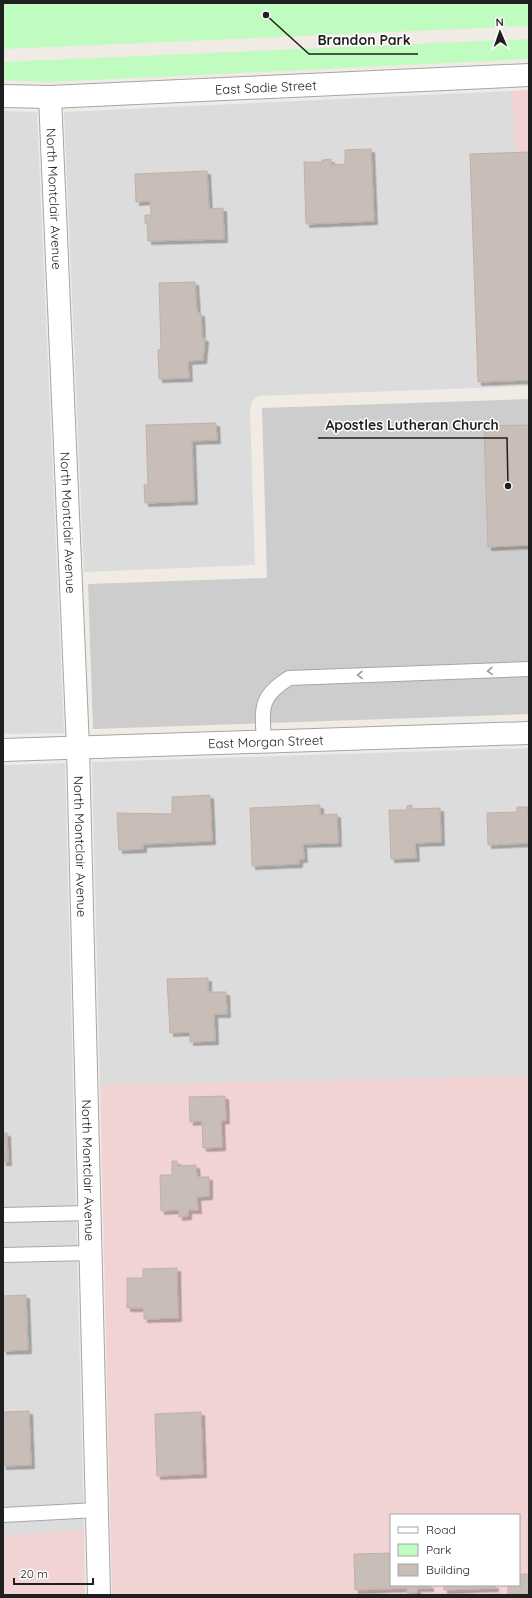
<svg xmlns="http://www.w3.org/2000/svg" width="532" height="1598" font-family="Quicksand,sans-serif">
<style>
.residential{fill:#dddcdc}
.commercial{fill:#f1d3d4;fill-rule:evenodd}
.religious{fill:#cdcdcd}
.park{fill:#c0fbc0}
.building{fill:#c8bdb7;stroke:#c2b0a6;filter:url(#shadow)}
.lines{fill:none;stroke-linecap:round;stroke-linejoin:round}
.service-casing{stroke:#a6a6a6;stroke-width:16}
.minor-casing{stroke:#a6a6a6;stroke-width:24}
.service{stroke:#fff;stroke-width:14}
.minor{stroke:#fff;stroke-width:22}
.oneway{stroke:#9a9a9a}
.labels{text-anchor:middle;stroke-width:3;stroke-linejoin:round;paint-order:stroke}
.street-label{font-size:13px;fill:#1f1f1f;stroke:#fff}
.leader{fill:none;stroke:#1f1f1f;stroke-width:1.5}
.callout-dot{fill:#1f1f1f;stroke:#fff;stroke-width:1.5}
.callout-label{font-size:14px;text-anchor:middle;font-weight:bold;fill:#1f1f1f;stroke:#fff;stroke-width:3;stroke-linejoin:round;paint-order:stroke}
</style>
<defs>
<filter id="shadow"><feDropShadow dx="3.5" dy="3.5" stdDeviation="0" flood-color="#0004"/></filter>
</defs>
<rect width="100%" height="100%" fill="#f0ebe4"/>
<!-- residential -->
<g class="residential">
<path d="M512,91L529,386L258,396L252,401L250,409L255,565L84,572L64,112Z"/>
<path d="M3,111L37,112L64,733L3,734Z"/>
<path d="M529,748V1076L100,1085L92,762Z"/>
<path d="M65,763L84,1530L3,1535V765Z"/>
</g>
<!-- commercial -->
<g class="commercial">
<path d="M529,90V386L512,91Z"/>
<path d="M529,1076V1595H112L100,1085ZM391,1515H519V1585H391Z"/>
<path d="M84,1530L85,1595H3V1535Z"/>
</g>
<!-- religious -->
<path class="religious" d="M529,399V714L93,729L88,584L267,578L262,408Z"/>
<!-- park -->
<g class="park">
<path d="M3,3H529V26L3,49Z"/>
<path d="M529,39V59L50,82L3,80V62Z"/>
</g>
<!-- building -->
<g class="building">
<path d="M371,149L374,221L306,224L304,162H322V160L331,159V165L345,164V150Z"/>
<path d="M529,152V380L478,382L470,154Z"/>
<path d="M207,171L209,209L223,208L224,239L148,241L147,223H145V215H151L150,201L136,202L135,174Z"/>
<path d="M195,282L197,313H201L202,338H205L203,360L188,361L189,378L159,379L158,350L161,349L159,283Z"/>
<path d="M216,423L217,440L192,441L194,501L145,503L144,485H148L146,425Z"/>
<path d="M529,425V545L488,547L484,426Z"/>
<path d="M210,795L212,841L143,844V849L119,850L117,813L172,814V797Z"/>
<path d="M320,805V815L337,814L338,843L303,844L304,859H299V864L252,866L250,808Z"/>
<path d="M412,805V809L440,808L441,842L415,843L416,858L391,859L389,810H407V806Z"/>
<path d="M517,807H528L529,843L488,845L487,813L517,812Z"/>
<path d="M208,978V992H226L227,1014H214L215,1041L190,1042V1032L170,1033L167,979Z"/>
<path d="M225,1096L226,1120L221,1121L222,1147L203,1148L202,1121L190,1122L189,1097Z"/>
<path d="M3,1133H7L8,1162H3Z"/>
<path d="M172,1161H177V1166L196,1165L197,1177H209V1196L197,1197L198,1210H188V1216L179,1217V1210L161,1211L160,1175H172Z"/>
<path d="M177,1268L178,1318L144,1319V1308H127V1278H143V1269Z"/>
<path d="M26,1295L28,1350L3,1351V1296Z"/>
<path d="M29,1411L31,1465L3,1466V1412Z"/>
<path d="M201,1412L203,1474L157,1476L155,1414Z"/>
<path d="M391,1553V1585H430V1588H417V1593H407V1588L355,1590L354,1554Z"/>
<path d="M519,1574H529V1595H508V1585H519Z"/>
<path d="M444,1585H495V1588L444,1590Z"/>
</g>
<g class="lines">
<defs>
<g id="service">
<path d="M264,741C262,708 259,697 289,678L529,669"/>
<path d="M3,1215L90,1213"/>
<path d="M3,1255L91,1253"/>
<path d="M3,1515L97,1510"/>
</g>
<g id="minor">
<path id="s1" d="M3,96L50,97L529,75"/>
<path id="s2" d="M50,97L78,748L99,1595"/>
<path id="s3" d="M3,750L529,733"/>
</g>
</defs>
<!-- service casing -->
<use href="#service" class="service-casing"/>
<!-- minor casing -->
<use href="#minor" class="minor-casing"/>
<!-- service -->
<use href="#service" class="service"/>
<!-- minor -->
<use href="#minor" class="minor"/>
</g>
<!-- one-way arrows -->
<defs><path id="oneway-chevron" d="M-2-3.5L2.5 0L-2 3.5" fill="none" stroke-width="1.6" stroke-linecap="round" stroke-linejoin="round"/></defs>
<g class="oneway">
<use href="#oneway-chevron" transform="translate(490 671) rotate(178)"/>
<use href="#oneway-chevron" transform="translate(360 675) rotate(178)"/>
</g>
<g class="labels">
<!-- street labels -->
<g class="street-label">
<text dy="5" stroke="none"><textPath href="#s1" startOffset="263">East Sadie Street</textPath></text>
<text dy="5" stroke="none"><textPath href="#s2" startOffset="102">North Montclair Avenue</textPath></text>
<text dy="5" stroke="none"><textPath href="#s2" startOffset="426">North Montclair Avenue</textPath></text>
<text dy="5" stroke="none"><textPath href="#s3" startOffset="263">East Morgan Street</textPath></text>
<text dy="5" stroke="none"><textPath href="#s2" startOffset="750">North Montclair Avenue</textPath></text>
<text dy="5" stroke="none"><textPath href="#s2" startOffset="1074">North Montclair Avenue</textPath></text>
</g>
</g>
<!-- callouts -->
<path class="leader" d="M266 15L309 54H418M508 486L507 438H318"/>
<g class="callout-dot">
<circle cx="266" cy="15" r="4"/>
<circle cx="508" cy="486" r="4"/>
</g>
<g class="callout-label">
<text x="364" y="45">Brandon Park</text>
<text x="412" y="430">Apostles Lutheran Church</text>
</g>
<!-- border -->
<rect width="532" height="1598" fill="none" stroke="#1f1f1f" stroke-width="8"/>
<!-- legend -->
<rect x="390" y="1514" width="130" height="72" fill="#ffffff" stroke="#a5a5a5"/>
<rect x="398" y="1527" width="20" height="6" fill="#ffffff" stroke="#a5a5a5"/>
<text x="426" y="1534" font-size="12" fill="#1f1f1f">Road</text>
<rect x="398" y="1544" width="20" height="12" fill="#c0fbc0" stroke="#a5a5a5"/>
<text x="426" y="1554" font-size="12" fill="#1f1f1f">Park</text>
<rect x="398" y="1564" width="20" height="12" fill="#c8bdb7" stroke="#a5a5a5"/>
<text x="426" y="1574" font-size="12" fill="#1f1f1f">Building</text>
<!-- north arrow -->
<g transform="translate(500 32) rotate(358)" stroke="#ffffff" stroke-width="3" paint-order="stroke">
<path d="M0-3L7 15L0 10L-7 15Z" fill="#1f1f1f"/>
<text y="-6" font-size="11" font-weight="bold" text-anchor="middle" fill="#1f1f1f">N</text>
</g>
<!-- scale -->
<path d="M14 1578v6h79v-6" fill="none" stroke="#1f1f1f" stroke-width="2"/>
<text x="20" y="1578" font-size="12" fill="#1f1f1f" stroke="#ffffff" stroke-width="3" paint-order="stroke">20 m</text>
</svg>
